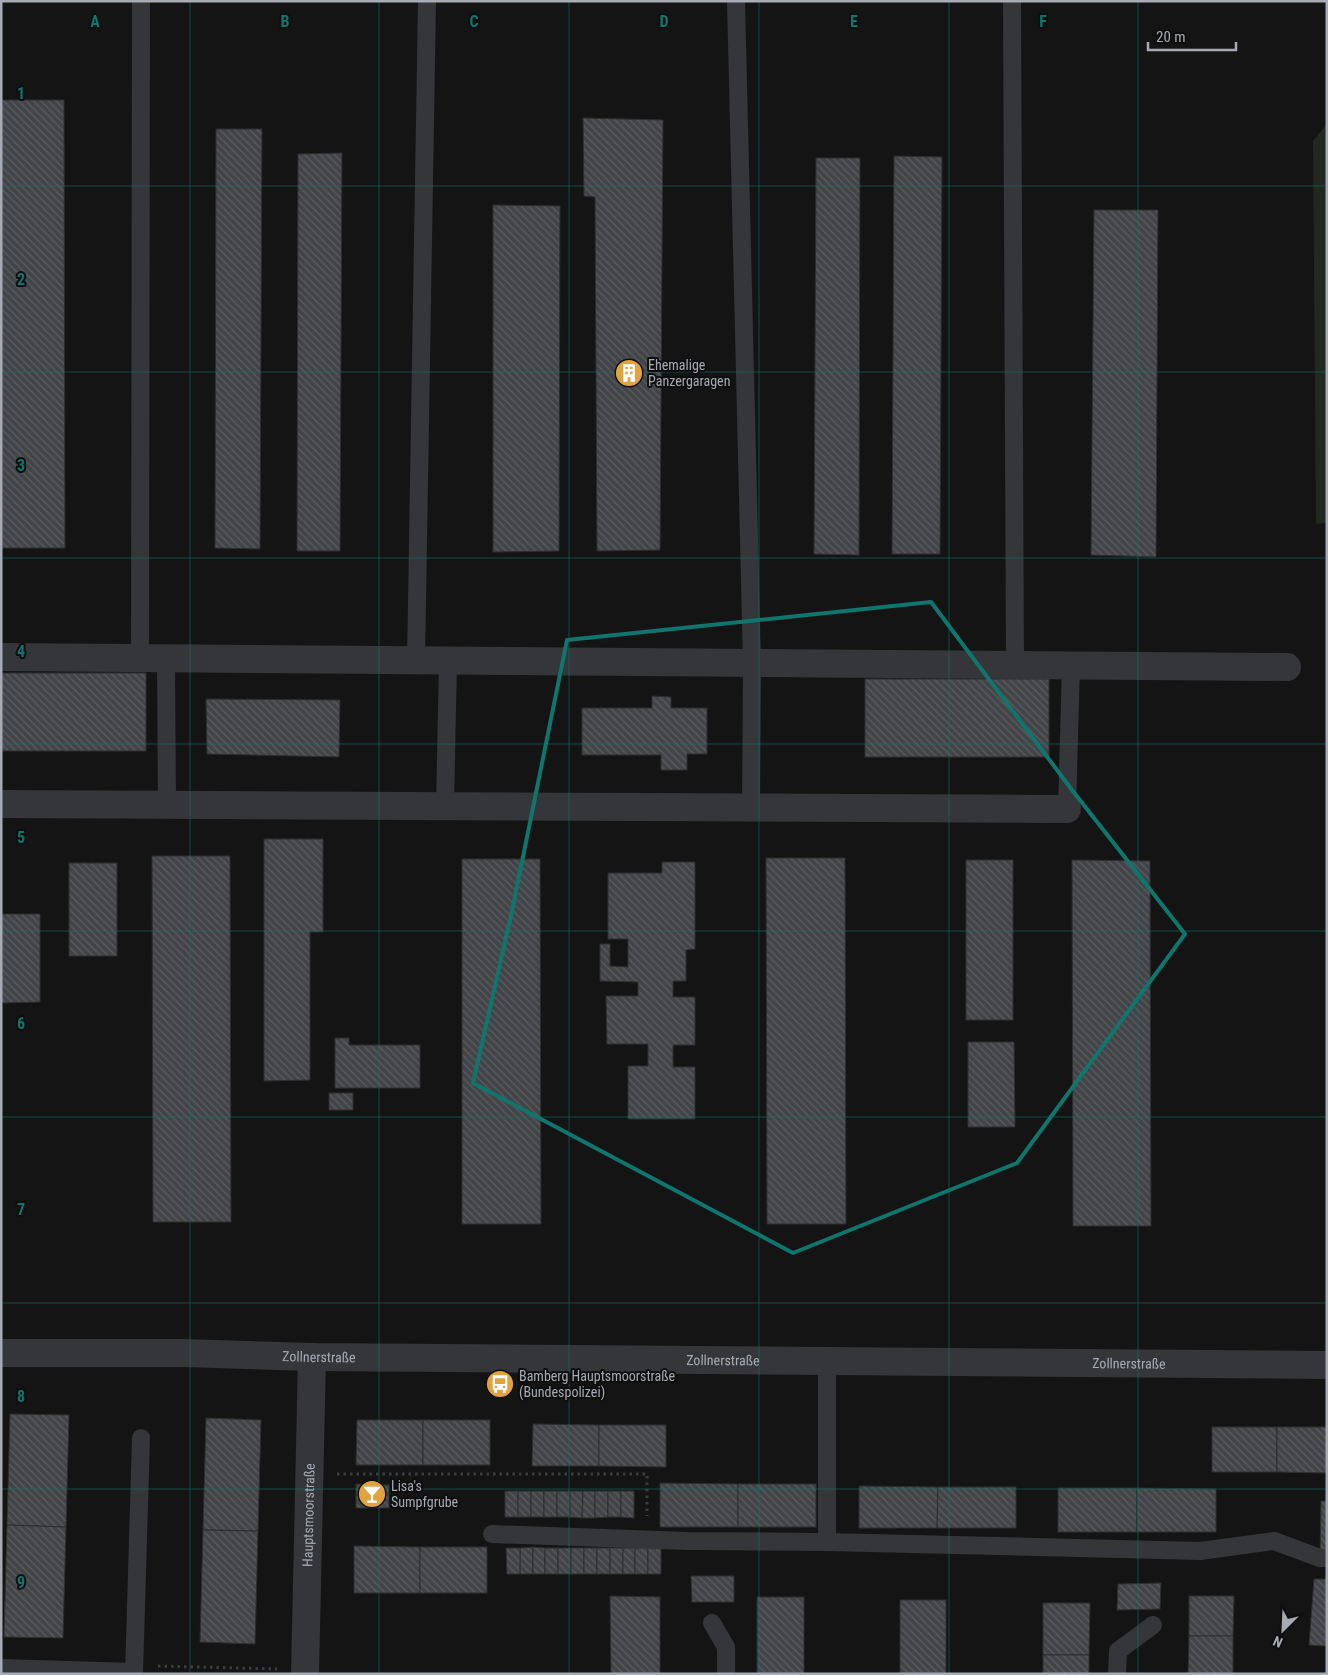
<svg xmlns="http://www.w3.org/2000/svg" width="1328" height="1675" font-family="'Roboto Condensed',sans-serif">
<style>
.green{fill:#202821}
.building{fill:url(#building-back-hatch);stroke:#2e2e31}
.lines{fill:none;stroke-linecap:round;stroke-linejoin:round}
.path{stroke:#3b3d41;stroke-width:3;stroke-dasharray:2.5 4;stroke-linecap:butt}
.lane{stroke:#35363a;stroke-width:18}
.street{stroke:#35363a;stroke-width:28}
.marked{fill:none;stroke:#0f766e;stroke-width:4;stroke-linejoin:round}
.grid{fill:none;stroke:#0f766e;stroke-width:1;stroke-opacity:0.55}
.labels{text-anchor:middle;stroke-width:4;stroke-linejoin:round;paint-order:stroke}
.poi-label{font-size:14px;fill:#a7abb4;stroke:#0f0f10;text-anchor:start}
.street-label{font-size:14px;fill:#a7abb4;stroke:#0f0f10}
.grid-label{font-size:16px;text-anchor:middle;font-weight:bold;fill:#0f766e;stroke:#0f0f10;stroke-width:4;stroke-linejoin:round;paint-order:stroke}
</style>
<defs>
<pattern id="building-back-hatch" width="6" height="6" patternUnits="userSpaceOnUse" patternTransform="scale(1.25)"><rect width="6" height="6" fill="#434448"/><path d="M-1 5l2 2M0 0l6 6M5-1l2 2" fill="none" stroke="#5b5c60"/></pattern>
</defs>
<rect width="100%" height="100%" fill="#141415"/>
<!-- green -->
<path class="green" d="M1327,124V523L1316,524L1313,141Z"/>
<!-- building -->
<g class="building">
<path d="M1,100H64L65,548H2Z"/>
<path d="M583,118L663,120L660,550L597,551L595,197L584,196Z"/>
<path d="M216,129H262L260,549L215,548Z"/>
<path d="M342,153L340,551H297L298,154Z"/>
<path d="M894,156L942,157L940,554H892Z"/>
<path d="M816,158H860L859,555L814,554Z"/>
<path d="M493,205L560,206L559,551L493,552Z"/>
<path d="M1094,210H1158L1156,557L1091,555Z"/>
<rect x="1" y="673" width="145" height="78"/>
<rect x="865" y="679" width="184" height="78"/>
<path d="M652,696L671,697V708H707V754H687V770H661V755H582V708H652Z"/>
<path d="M206,699L340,700L339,757L207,754Z"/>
<path d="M264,839H323V932H310V1080L264,1081Z"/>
<path d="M152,856H230L231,1222H153Z"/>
<path d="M766,858H845L846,1224H767Z"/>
<path d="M462,859H540L541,1224H462Z"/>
<rect x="966" y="860" width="47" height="160"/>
<path d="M1072,860L1150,861L1151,1226H1073Z"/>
<path d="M662,862H695V949L686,950V981H673V997H695V1045H673V1067H695V1119H628V1066H648V1044H607L606,996H638V982L600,981V944H610V966L628,967V939H608V873H662Z"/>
<rect x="69" y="863" width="48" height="93"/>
<path d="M1,914H40V1002L1,1003Z"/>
<path d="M335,1038H349V1045H420V1088H335Z"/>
<path d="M968,1042H1014L1015,1127H968Z"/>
<rect x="329" y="1093" width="24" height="17"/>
<path d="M10,1414L69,1415L66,1527L7,1525Z"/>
<path d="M206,1418L261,1420L258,1531L203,1530Z"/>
<path d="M357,1420H423V1465H356Z"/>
<rect x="423" y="1420" width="67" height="45"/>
<path d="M533,1424L599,1425V1466H532Z"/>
<path d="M599,1425H666V1467L599,1466Z"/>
<rect x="1212" y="1427" width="65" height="45"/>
<path d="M1277,1427H1327V1473L1277,1472Z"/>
<path d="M660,1483L738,1484V1527H660Z"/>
<path d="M356,1484L389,1485V1508H356Z"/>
<rect x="738" y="1484" width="78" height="43"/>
<path d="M859,1486L938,1487L937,1528H859Z"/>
<path d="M938,1487H1016V1528H937Z"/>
<rect x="1058" y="1488" width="79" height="44"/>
<path d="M1137,1488L1216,1489V1532H1137Z"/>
<rect x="505" y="1491" width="13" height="26"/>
<rect x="518" y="1491" width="13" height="26"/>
<rect x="531" y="1491" width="13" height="26"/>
<rect x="544" y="1491" width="13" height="26"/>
<rect x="557" y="1491" width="13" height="26"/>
<path d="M570,1491H583L582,1518L570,1517Z"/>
<path d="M583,1491H595V1518H582Z"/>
<path d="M595,1491H608V1517L595,1518Z"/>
<rect x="608" y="1491" width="13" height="26"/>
<path d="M621,1491H634V1518L621,1517Z"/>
<path d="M1321,1501H1327V1554H1320Z"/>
<path d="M7,1525L66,1527L63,1638L4,1637Z"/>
<path d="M203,1530L258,1531L255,1644L200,1642Z"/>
<path d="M354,1546L420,1547V1593H354Z"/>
<rect x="420" y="1547" width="67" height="46"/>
<path d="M533,1547V1574H520V1548Z"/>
<path d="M533,1547L545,1548V1574H533Z"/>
<path d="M506,1548H520V1574H507Z"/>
<rect x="545" y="1548" width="13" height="26"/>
<rect x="558" y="1548" width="13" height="26"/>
<rect x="571" y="1548" width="13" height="26"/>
<rect x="584" y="1548" width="13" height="26"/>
<rect x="597" y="1548" width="13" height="26"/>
<rect x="610" y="1548" width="13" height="26"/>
<rect x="623" y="1548" width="12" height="26"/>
<rect x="635" y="1548" width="13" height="26"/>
<rect x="648" y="1548" width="13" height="26"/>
<path d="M691,1576H734V1602H692Z"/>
<path d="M1314,1579H1327V1646L1309,1645Z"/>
<path d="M1161,1583L1160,1609L1117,1610L1118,1584Z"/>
<path d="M610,1596L660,1597V1674H611Z"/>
<path d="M1189,1596H1234L1233,1636H1189Z"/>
<rect x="757" y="1597" width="47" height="77"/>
<rect x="900" y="1600" width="46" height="74"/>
<path d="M1043,1603H1090L1089,1655H1043Z"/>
<path d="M1189,1636H1233V1674H1188Z"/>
<rect x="1043" y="1655" width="46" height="19"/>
</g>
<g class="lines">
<!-- path -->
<g class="path">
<path d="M337,1474H647V1516"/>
<path d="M158,1666L277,1669"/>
</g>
<!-- lane -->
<g class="lane">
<path d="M736,1L752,663L751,807"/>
<path d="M1012,1L1015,664"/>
<path d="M140,658L141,1"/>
<path d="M166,659L167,804"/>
<path d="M416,661L427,1"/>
<path d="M445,805L448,661"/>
<path d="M1067,809L1071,665"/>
<path d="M827,1361V1542"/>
<path d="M492,1534L687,1541L827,1542L1200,1551L1274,1541L1320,1558H1327"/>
<path d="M712,1623L726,1647V1674"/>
<path d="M1,1668L134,1672"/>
<path d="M134,1674L141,1438"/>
<path d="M1117,1674L1118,1651L1153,1625"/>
</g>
<!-- street -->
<g class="street">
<path d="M1,657L1287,667"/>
<path d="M1,804L1067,809"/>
<path id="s1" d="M1,1353H183L312,1357L827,1361L1327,1365"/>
<path id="s2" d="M305,1674L312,1357"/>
</g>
</g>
<!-- marked area -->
<path class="marked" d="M931,602L1072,790L1185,934L1017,1163L793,1253L473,1083L512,911L567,640Z"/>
<!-- grid -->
<path class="grid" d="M190,1V1674M379,1V1674M569,1V1674M759,1V1674M949,1V1674M1138,1V1674M1,186H1327M1,372H1327M1,558H1327M1,744H1327M1,931H1327M1,1117H1327M1,1303H1327M1,1489H1327"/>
<!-- icons -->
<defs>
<symbol id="building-disc" viewBox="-11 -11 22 22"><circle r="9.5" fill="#e1a240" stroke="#0f0f10"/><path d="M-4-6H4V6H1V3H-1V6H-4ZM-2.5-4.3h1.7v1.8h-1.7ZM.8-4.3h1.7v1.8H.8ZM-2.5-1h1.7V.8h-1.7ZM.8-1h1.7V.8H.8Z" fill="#fff"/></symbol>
<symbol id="bus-disc" viewBox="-11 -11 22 22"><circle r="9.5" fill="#e1a240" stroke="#0f0f10"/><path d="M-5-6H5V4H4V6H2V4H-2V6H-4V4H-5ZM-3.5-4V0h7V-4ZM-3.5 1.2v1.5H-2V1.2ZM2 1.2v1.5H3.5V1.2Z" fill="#fff"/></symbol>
<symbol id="bar-disc" viewBox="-11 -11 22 22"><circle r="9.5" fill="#e1a240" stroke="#0f0f10"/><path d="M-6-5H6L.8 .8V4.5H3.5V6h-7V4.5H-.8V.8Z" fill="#fff"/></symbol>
</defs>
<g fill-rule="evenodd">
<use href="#building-disc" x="613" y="357" width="32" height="32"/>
<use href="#bus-disc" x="484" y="1368" width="32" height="32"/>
<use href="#bar-disc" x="356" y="1478" width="32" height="32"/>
</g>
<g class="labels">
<!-- poi labels -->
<g class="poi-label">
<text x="648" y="370">Ehemalige<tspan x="648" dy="16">Panzergaragen</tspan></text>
<text x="519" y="1381">Bamberg Hauptsmoorstraße<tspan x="519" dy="16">(Bundespolizei)</tspan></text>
<text x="391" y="1491">Lisa's<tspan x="391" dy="16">Sumpfgrube</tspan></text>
</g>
<!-- street labels -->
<g class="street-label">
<text dy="5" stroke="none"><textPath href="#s1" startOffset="318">Zollnerstraße</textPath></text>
<text dy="5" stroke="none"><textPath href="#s1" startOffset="722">Zollnerstraße</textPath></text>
<text dy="5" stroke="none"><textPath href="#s1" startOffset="1128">Zollnerstraße</textPath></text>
<text dy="5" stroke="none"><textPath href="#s2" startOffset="159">Hauptsmoorstraße</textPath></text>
</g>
</g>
<g class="grid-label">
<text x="95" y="27">A</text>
<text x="285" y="27">B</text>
<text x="474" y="27">C</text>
<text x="664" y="27">D</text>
<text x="854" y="27">E</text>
<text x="1043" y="27">F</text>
<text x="21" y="99">1</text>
<text x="21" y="285">2</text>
<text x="21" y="471">3</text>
<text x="21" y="657">4</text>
<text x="21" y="843">5</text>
<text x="21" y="1029">6</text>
<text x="21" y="1215">7</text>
<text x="21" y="1402">8</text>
<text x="21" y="1588">9</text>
</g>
<!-- border -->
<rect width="1328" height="1675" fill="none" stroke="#a7abb4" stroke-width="5"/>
<!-- north arrow -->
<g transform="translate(1283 1630) rotate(204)" stroke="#0f0f10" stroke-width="4" paint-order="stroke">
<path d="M0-4L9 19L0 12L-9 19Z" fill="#a7abb4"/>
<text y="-8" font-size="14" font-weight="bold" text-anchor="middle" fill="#a7abb4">N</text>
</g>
<!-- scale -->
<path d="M1148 42v8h88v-8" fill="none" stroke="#a7abb4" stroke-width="2.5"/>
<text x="1156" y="42" font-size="15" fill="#a7abb4" stroke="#0f0f10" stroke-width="4" paint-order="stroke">20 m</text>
</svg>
